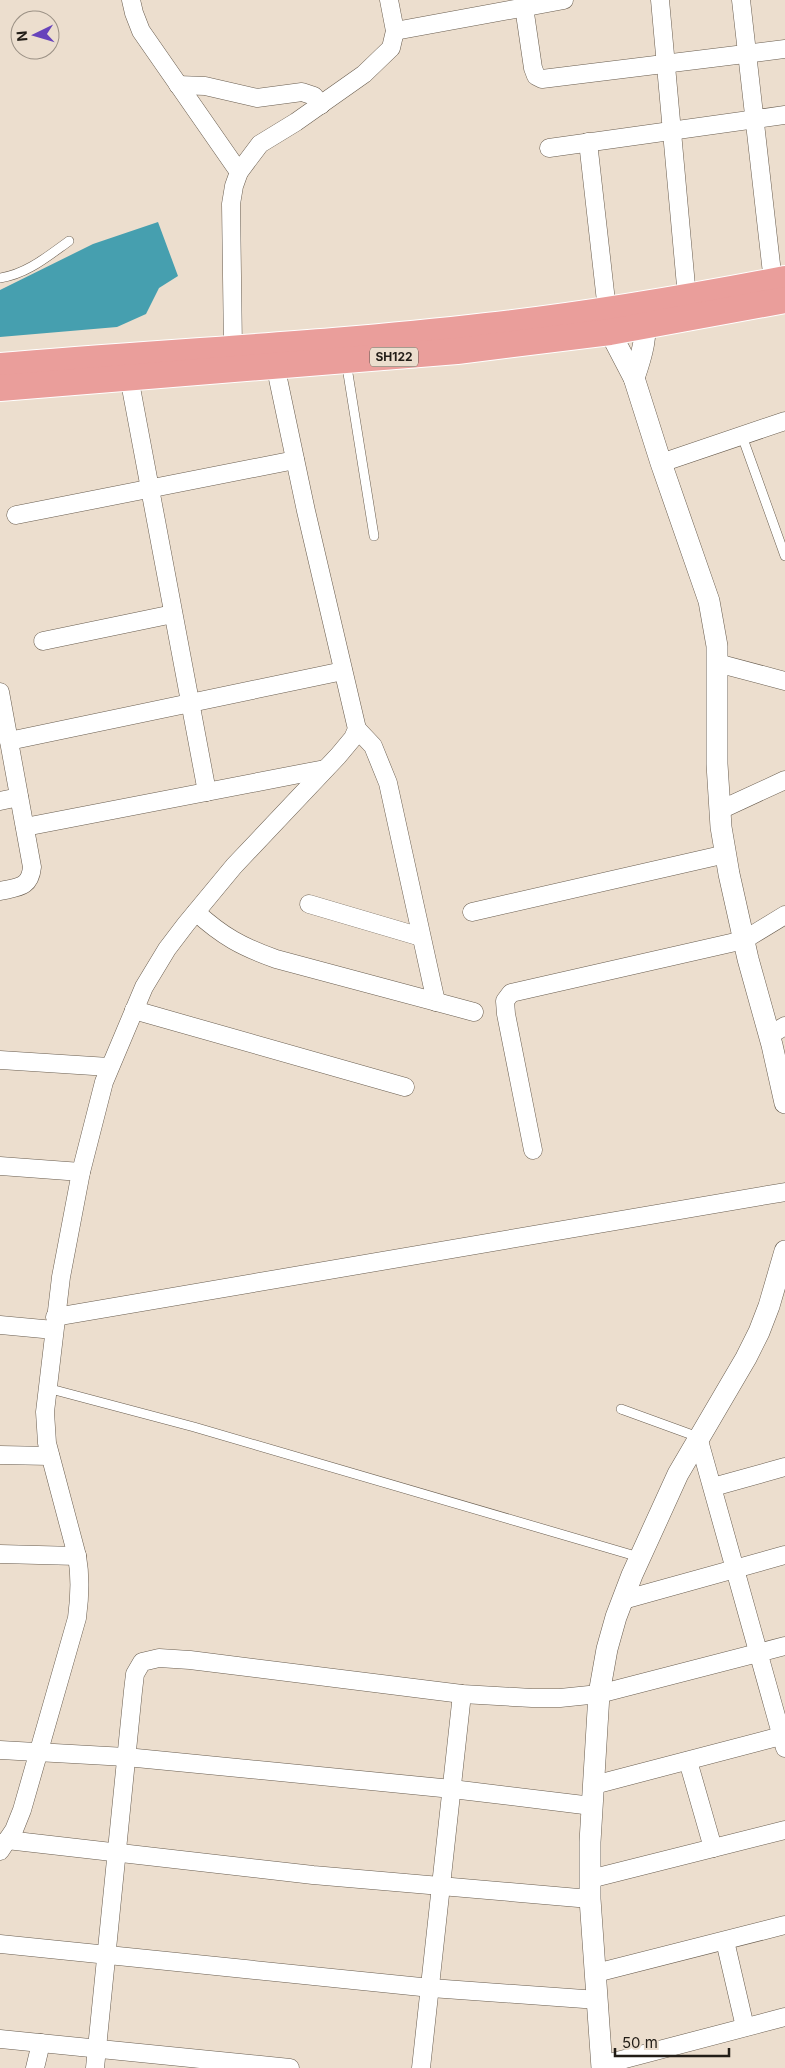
<svg xmlns="http://www.w3.org/2000/svg" width="785" height="2068" font-family="Inter,sans-serif">
<style>
.water{fill:#469faf}
.lines{fill:none;stroke-linecap:round;stroke-linejoin:round}
.service-casing{stroke:#695d4f;stroke-width:10}
.minor-casing{stroke:#695d4f;stroke-width:19}
.tertiary-casing{stroke:#695d4f;stroke-width:22}
.primary-casing{stroke:#fff;stroke-width:28}
.service{stroke:#fff;stroke-width:9}
.minor{stroke:#fff;stroke-width:18}
.tertiary{stroke:#fff;stroke-width:21}
.primary{stroke:#ea9e9b;stroke-width:26}
.labels{text-anchor:middle;stroke-width:5;stroke-linejoin:round;paint-order:stroke}
.shield{fill:#ecdece;stroke:#5f574e;stroke-width:1}
.shield-label{font-size:12px;font-weight:bold;fill:#221d17}
</style>
<rect width="100%" height="100%" fill="#ecdece"/>
<!-- water -->
<path class="water" d="M158,222L178,276L159,288L146,314L117,327L0,337V290L93,244Z"/>
<g class="lines">
<defs>
<g id="service">
<path d="M0,278C27,274 48,256 69,241"/>
<path d="M346,361L374,536"/>
<path d="M742,436L785,556"/>
<path d="M47,1388L194,1427L639,1557"/>
<path d="M621,1409L698,1437"/>
</g>
<g id="minor">
<path d="M131,0L134,13L141,31L239,172"/>
<path d="M523,0L533,68L536,76L542,79L785,49"/>
<path d="M660,0L687,297"/>
<path d="M741,0L773,282"/>
<path d="M395,31L564,0"/>
<path d="M178,85L205,86L257,98L302,92L314,96L321,105"/>
<path d="M588,142L607,310"/>
<path d="M549,148L785,115"/>
<path d="M233,348L231,204L234,186L239,172L260,144L296,122L364,74L391,48L395,31L389,0"/>
<path d="M129,377L207,792"/>
<path d="M661,463L785,421"/>
<path d="M16,515L295,460"/>
<path d="M43,641L173,614"/>
<path d="M717,663L785,681"/>
<path d="M0,692L32,867C30,888 18,887 0,891"/>
<path d="M357,729L373,746L388,783L436,1002"/>
<path d="M9,741L343,671"/>
<path d="M0,801L19,797"/>
<path d="M720,810L785,780"/>
<path d="M25,827L325,769"/>
<path d="M309,904L421,937"/>
<path d="M196,912C222,936 242,947 276,959L474,1012"/>
<path d="M472,912L726,854"/>
<path d="M134,1010L405,1087"/>
<path d="M770,1035L785,1026"/>
<path d="M0,1060L109,1067"/>
<path d="M533,1150L506,1014L505,1001L511,993L744,940L785,915"/>
<path d="M0,1166L81,1172"/>
<path d="M55,1317L785,1192"/>
<path d="M0,1325L54,1330"/>
<path d="M698,1437L785,1748"/>
<path d="M0,1455L50,1456"/>
<path d="M713,1487L785,1467"/>
<path d="M0,1554L77,1556"/>
<path d="M623,1600L785,1555"/>
<path d="M0,1750L126,1757L452,1789L592,1806"/>
<path d="M688,1761L713,1848"/>
<path d="M594,1785L785,1735"/>
<path d="M7,1840L313,1875L590,1899"/>
<path d="M0,1851L14,1830L22,1810L77,1618C80,1596 81,1578 77,1556L47,1443L45,1412L61,1277L81,1172L104,1082L144,987L167,949L186,924L234,866L338,756L353,738L357,729L306,511L273,355"/>
<path d="M590,1879L785,1830"/>
<path d="M725,1941L745,2027"/>
<path d="M0,1944L431,1988L598,2000"/>
<path d="M596,1973L785,1925"/>
<path d="M0,2039L290,2068"/>
<path d="M602,2065L785,2017"/>
<path d="M35,2068L41,2043"/>
<path d="M95,2068L133,1691L135,1674L142,1662L159,1658L190,1660L462,1694L532,1698H560L599,1694L785,1646"/>
<path d="M421,2068L462,1694"/>
</g>
<g id="tertiary">
<path d="M608,318L610,332L634,378L661,463L709,601L717,646V764L721,827L729,874L748,959L772,1045L785,1103"/>
<path d="M634,378C642,355 648,334 644,310"/>
<path d="M602,2068L590,1899V1842L599,1694L607,1649L616,1617L632,1575L678,1474L746,1358L759,1332L769,1306L785,1251"/>
</g>
<g id="primary">
<path d="M0,366C162,352 325,345 487,326C587,315 686,298 785,279"/>
<path d="M0,388L457,351L610,332L785,300"/>
</g>
</defs>
<!-- service casing -->
<use href="#service" class="service-casing"/>
<!-- minor casing -->
<use href="#minor" class="minor-casing"/>
<!-- tertiary casing -->
<use href="#tertiary" class="tertiary-casing"/>
<!-- primary casing -->
<use href="#primary" class="primary-casing"/>
<!-- service -->
<use href="#service" class="service"/>
<!-- minor -->
<use href="#minor" class="minor"/>
<!-- tertiary -->
<use href="#tertiary" class="tertiary"/>
<!-- primary -->
<use href="#primary" class="primary"/>
</g>
<g class="labels">
<!-- shield labels -->
<rect class="shield" x="370" y="347.5" width="48" height="19" rx="4"/>
<g class="shield-label">
<text x="394" y="361">SH122</text>
</g>
</g>
<!-- north arrow -->
<g transform="translate(35 35) rotate(265)"><circle r="24" fill="#ecdece" stroke="#9b9185"/>
<path d="M0-4L9 19L0 12L-9 19Z" fill="#6743bb"/>
<text y="-8" font-size="14" font-weight="bold" text-anchor="middle" fill="#221d17">N</text>
</g>
<!-- scale -->
<path d="M615 2048v8h114v-8" fill="none" stroke="#221d17" stroke-width="2.5"/>
<text x="622" y="2048" font-size="15" fill="#221d17" stroke="#ecdece" stroke-width="4" paint-order="stroke">50 m</text>
</svg>
